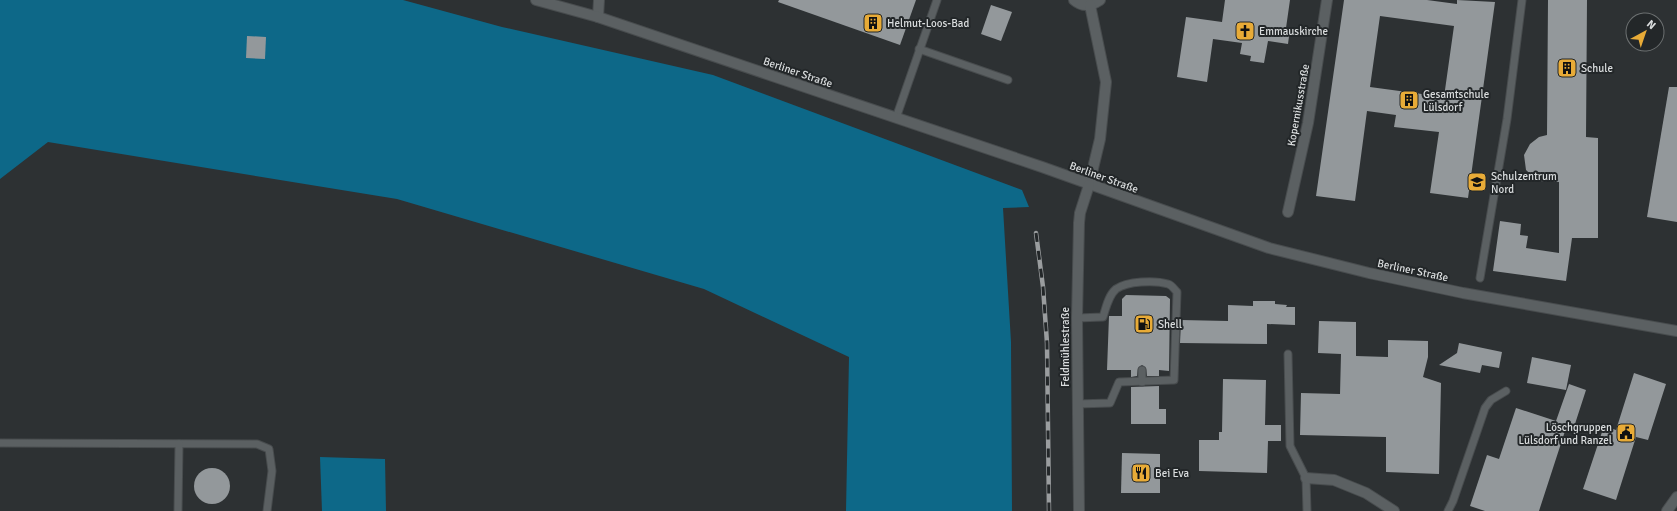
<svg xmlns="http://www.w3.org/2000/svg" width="1677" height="511" font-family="Signika,sans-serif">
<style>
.forest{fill:#0d6888}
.building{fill:#93989b;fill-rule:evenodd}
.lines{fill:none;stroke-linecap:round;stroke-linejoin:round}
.lane-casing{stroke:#484c4e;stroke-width:9}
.street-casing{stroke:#484c4e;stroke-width:12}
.secondary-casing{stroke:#484c4e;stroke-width:12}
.lane{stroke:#5b6062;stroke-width:7}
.street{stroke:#5b6062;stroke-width:10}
.secondary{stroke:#5b6062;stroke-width:10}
.rail-casing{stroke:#9a9d9f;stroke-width:4.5}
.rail{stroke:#232729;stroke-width:3;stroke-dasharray:9;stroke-linecap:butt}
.labels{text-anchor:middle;stroke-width:4;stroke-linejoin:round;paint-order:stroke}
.poi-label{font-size:11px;fill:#daddde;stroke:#232729;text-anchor:start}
.street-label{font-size:11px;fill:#daddde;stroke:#232729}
</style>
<rect width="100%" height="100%" fill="#2d3133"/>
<!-- forest -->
<g class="forest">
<path d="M0,0H403L502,27L713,75L1022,190L1029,207L1003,208L1011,342L1012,511H846L849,357L704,289L397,199L48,142L0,179Z"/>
<path d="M320,457L385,459L386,511H322Z"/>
</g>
<!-- building -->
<g class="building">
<path d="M779,0H916L900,45L778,2Z"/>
<path d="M1225,0H1290L1286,28L1290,29L1288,44L1268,41L1264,63L1250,61L1251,56L1240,54L1242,43L1213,39L1207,82L1177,77L1186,17L1222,22Z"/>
<path d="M1344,0H1427L1457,4V0L1495,2L1468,198L1430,193L1439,132L1394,127L1396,115L1367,111L1355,201L1316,196ZM1380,16L1454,26L1444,97L1370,87Z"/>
<path d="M1548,0H1587L1586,137L1598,138V238H1572L1566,281L1493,271L1500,221L1521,224L1520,235L1528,236L1526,248L1559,253V182L1538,181L1526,170L1524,155L1530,144L1539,137L1547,135Z"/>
<path d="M991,5L1012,12L1001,41L981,34Z"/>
<path d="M247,36L266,37L265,59L246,58Z"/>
<path d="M1669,87H1677V222L1647,217Z"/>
<path d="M1126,295L1166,296L1170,299L1169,371L1159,370V376H1147L1146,368L1142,365L1138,368L1137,376L1131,377V370H1107L1109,316H1122V299Z"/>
<path d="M1253,301H1275V304L1287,305L1286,307H1295V325L1267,324V344L1180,343L1181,320L1228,321V305L1253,306Z"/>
<path d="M1319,321L1356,322V356L1388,357V340L1428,341V357L1423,377L1441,383L1439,474L1386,472V437L1300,435L1301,393L1340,394L1341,354L1318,353Z"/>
<path d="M1459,343L1502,352L1499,368L1482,365L1480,373L1439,365L1457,353Z"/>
<path d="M1532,357L1571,365L1566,390L1527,383Z"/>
<path d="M1634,373L1666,384L1648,440L1636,437L1616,500L1583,489L1604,426L1616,430Z"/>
<path d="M1223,379L1266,380L1265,425H1281V441H1268L1267,473L1199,471V440H1219V432H1222Z"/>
<path d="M1569,384L1586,390L1574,427L1567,425L1539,511H1485L1470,506L1487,455L1499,459L1516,408L1556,421Z"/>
<path d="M1159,386V409H1166V424H1131V387Z"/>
<path d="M1122,453L1160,454V493H1121Z"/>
<circle cx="212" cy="486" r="18"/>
</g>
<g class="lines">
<defs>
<g id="lane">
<path d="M919,49L1008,80"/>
<path d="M896,118L937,0"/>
<path d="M1480,278L1507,119L1522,0"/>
<path d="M1077,318L1103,317C1106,308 1108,296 1116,289C1127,281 1155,280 1168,284C1172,285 1174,289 1177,292L1174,380L1119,382L1110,403L1077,404"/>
<path d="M1288,354L1290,446L1306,478L1307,511"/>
<path d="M1142,370V382"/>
<path d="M0,443L257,444L269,449L272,471L267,511"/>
<path d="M178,511L179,444"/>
<path d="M1448,511L1453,501L1485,408L1491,400L1506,391"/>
</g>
<g id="street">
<path d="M1074,0C1082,7 1091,6 1100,0"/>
<path d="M598,17L599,0"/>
<path d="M1089,185L1100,139L1106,82L1090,5"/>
<path d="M1288,212L1308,123L1327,0"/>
<path d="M1306,478L1334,480L1366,493L1394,511"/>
<path d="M1667,511L1677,497"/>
</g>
<g id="secondary">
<path d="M536,0L598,17L1042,167L1269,248L1369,273L1463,293L1677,331"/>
<path d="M1079,511L1077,318L1079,223L1080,213L1089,185"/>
</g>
</defs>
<!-- lane casing -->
<use href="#lane" class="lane-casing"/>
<!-- street casing -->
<use href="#street" class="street-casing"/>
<!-- secondary casing -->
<use href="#secondary" class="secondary-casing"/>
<!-- lane -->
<use href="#lane" class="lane"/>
<!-- street -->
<use href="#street" class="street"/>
<!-- secondary -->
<use href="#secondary" class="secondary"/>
<defs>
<path id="rail" d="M1036,233L1043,287L1047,343L1049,511"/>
</defs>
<!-- rail casing -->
<use href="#rail" class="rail-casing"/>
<!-- rail -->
<use href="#rail" class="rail"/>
</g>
<!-- icons -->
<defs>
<symbol id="building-square" viewBox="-11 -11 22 22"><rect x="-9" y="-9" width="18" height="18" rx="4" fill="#e8ab37" stroke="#232729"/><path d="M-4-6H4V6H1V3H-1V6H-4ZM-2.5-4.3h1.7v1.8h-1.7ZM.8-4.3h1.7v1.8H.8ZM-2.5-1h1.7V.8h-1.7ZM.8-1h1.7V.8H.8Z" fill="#111"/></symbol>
<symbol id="church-square" viewBox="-11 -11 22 22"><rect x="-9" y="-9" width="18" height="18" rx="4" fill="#e8ab37" stroke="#232729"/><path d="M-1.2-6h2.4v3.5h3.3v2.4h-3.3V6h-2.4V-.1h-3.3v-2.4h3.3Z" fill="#111"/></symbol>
<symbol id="school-square" viewBox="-11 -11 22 22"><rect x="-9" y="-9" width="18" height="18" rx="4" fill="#e8ab37" stroke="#232729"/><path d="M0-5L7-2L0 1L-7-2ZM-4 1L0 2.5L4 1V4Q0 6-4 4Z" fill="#111"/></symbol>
<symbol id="fuel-square" viewBox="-11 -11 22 22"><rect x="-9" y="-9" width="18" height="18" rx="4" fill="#e8ab37" stroke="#232729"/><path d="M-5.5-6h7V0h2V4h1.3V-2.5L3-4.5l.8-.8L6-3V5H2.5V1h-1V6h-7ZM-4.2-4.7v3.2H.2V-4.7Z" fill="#111"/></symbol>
<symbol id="civic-square" viewBox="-11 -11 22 22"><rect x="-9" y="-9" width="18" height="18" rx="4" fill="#e8ab37" stroke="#232729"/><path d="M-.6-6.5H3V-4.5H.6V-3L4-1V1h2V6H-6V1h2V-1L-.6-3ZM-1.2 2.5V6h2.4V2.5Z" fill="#111"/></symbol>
<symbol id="restaurant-square" viewBox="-11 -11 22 22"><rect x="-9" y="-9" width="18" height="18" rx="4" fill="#e8ab37" stroke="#232729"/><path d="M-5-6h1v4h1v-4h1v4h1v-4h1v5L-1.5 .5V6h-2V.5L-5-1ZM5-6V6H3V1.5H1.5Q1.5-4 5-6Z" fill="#111"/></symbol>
</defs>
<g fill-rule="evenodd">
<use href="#building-square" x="862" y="12" width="22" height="22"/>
<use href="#church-square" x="1234" y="20" width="22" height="22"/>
<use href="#building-square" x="1556" y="57" width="22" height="22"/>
<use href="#building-square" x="1398" y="89" width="22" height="22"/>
<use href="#school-square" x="1466" y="171" width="22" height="22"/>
<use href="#fuel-square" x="1133" y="313" width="22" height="22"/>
<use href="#civic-square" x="1615" y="422" width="22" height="22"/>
<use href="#restaurant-square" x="1130" y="462" width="22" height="22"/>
</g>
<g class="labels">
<!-- poi labels -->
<g class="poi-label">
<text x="887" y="27">Helmut-Loos-Bad</text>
<text x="1259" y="35">Emmauskirche</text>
<text x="1581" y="72">Schule</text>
<text x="1423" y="98">Gesamtschule<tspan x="1423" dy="13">Lülsdorf</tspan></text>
<text x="1491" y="180">Schulzentrum<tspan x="1491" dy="13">Nord</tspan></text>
<text x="1158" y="328">Shell</text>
<text x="1612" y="431" text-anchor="end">Löschgruppen<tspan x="1612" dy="13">Lülsdorf und Ranzel</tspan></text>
<text x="1155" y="477">Bei Eva</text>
</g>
<!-- street labels -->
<g class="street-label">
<text transform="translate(798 72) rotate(19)" y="4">Berliner Straße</text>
<text transform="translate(1298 105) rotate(-80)" y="4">Kopernikusstraße</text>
<text transform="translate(1104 177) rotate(20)" y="4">Berliner Straße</text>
<text transform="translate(1413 270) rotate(12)" y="4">Berliner Straße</text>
<text transform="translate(1065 347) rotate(-90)" y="4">Feldmühlestraße</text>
</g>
</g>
<!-- north arrow -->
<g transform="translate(1645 32) rotate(40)"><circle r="19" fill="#232729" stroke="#6c7071"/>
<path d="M0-3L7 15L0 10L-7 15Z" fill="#e8ab37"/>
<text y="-6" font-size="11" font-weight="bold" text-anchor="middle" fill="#daddde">N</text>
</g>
</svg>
